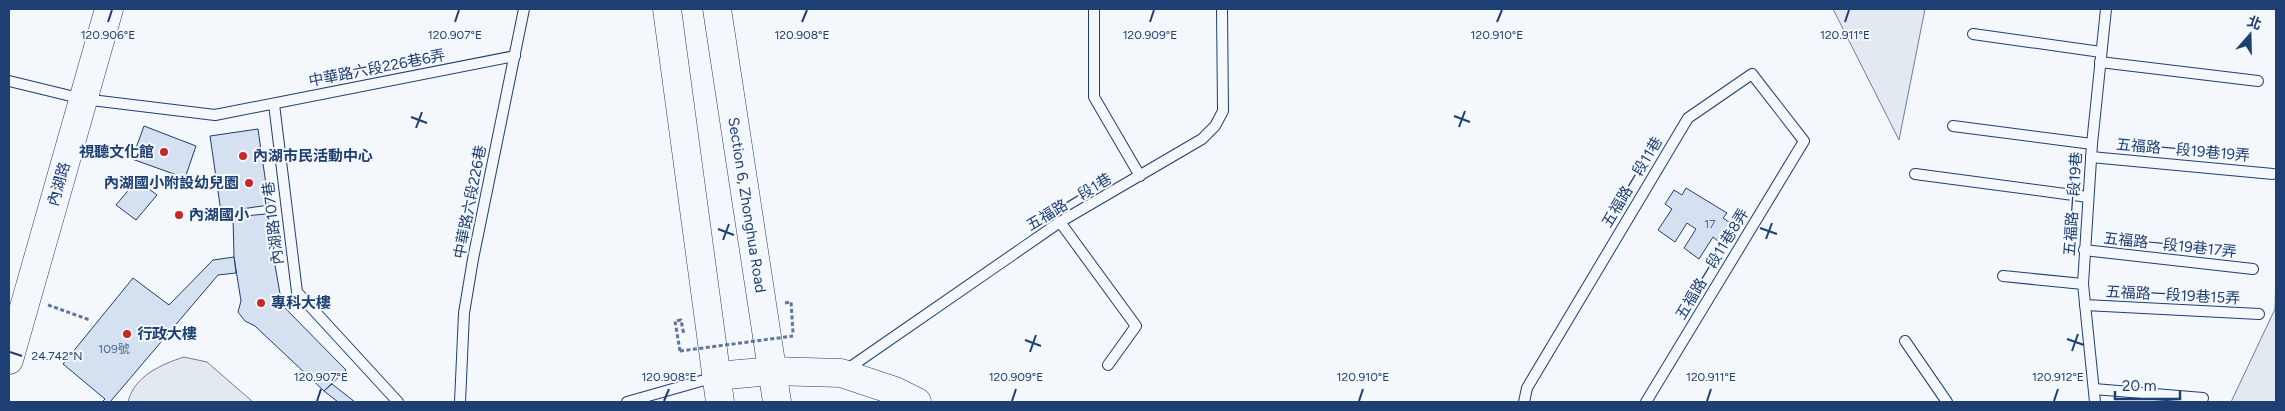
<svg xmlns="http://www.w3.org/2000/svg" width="2285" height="411" font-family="Figtree,'Noto Sans TC',sans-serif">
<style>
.green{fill:#e3e9f0;stroke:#687fa3}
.building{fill:#d5e0f0;stroke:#1d3f73}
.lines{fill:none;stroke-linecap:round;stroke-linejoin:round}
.lane-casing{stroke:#1d3f73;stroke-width:12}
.secondary-casing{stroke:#1d3f73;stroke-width:29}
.primary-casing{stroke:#1d3f73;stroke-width:29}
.path{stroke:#5e769c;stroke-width:3;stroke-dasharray:4 2.5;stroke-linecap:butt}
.lane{stroke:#f4f7fb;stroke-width:10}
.secondary{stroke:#f4f7fb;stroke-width:28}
.primary{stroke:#f4f7fb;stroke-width:28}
.path-bridge{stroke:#5e769c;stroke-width:3;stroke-dasharray:4 2.5;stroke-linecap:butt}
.ticks{fill:none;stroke:#1d3f73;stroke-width:2}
.poi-dot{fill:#c62828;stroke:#f4f7fb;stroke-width:2}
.labels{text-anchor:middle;stroke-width:4;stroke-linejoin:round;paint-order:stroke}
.number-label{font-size:12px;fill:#4b6792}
.street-label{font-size:15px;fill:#1d3f73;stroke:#f4f7fb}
.poi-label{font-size:15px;font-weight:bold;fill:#1d3f73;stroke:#f4f7fb;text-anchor:start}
.ticks-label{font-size:12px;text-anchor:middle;fill:#1d3f73;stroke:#f4f7fb;stroke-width:4;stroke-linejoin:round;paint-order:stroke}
</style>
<rect width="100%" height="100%" fill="#f4f7fb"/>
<!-- green -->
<g class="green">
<path d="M1833,9H1925L1899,140Z"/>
<path d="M2276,273V402H2231L2275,309Z"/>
<path d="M184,357L207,362L253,402H128C134,376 162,364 184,357Z"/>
</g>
<!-- building -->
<g class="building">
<path d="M144,126L196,146L185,178L132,159Z"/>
<path d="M258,129L269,205L221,212L210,136Z"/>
<path d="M137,180L157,195L136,220L116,205Z"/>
<path d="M1686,188L1727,213L1723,218L1732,224L1720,243L1713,237L1699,259L1684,248L1696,229L1687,223L1675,242L1658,230L1672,209L1665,204L1674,190L1682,195Z"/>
<path d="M266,214L282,305L346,370L324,391L255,326L245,321L238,312L241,301L234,257L233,217Z"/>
<path d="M234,257L236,273L218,275L110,402H102L105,399L63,364L133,278L169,305L213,260Z"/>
<path d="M332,384L355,402H338L324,391Z"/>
</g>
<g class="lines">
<defs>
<g id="lane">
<path d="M1094,9V97L1140,176"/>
<path d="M1973,34L2101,52"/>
<path d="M2100,62L2258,81"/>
<path d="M9,81L83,99L215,115L515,56"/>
<path d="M274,104L297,292L398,402"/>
<path d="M1953,126L2092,144"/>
<path d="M2091,157L2273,174"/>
<path d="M1915,174L2088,197"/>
<path d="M1060,222L1136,326L1108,365"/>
<path d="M2084,250L2253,269"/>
<path d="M2003,276L2083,284"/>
<path d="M2085,305L2259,314"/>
<path d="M1905,341L1947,402"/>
<path d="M846,370L1060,222L1202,139L1215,126L1223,111L1222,9"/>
<path d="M2094,389L2203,398"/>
<path d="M460,402L464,313L473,259L524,9"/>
<path d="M627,402L715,377"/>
<path d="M1524,402L1527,388L1688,118L1752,74L1804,141L1646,402"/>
<path d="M2095,402L2083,284L2092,144L2106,9"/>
</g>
<path id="secondary" d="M716,376L772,371L841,373L895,391L917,402"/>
<g id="primary">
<path d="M667,9L720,402"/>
<path d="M717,9L777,402"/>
<path d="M9,360L109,9"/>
</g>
</defs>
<!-- lane casing -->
<use href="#lane" class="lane-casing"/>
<!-- secondary casing -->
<use href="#secondary" class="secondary-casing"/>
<!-- primary casing -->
<use href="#primary" class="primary-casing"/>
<!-- path -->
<g class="path">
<path d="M785,303L791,302L793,333"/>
<path d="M48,305L90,320"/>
<path d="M680,351L675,321L681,320L684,335"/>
</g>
<!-- lane -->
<use href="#lane" class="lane"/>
<!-- secondary -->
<use href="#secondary" class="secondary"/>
<!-- primary -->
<use href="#primary" class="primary"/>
<!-- path-bridge -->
<path class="path-bridge" d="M680,351L793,336"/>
</g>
<!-- ticks -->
<path class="ticks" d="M108,22L112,10M455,22L459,10M802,22L807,10M1150,22L1154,10M1497,22L1502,10M1845,22L1849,10M1454,116L1470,122M411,117L427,123M1459,127L1465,111M416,128L422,112M1760,228L1777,234M718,229L734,235M1766,239L1772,223M723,240L729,224M2067,339L2084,345M1025,340L1041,346M2072,351L2078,334M10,352L22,356M1030,352L1036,335M317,401L321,389M664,401L669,389M1012,401L1016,389M1359,401L1363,389M1707,401L1711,389M2054,401L2058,389"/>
<!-- markers -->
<g class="poi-dot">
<circle cx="164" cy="152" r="5"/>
<circle cx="243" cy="156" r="5"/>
<circle cx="249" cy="183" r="5"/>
<circle cx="179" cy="215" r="5"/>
<circle cx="261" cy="303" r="5"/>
<circle cx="127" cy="334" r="5"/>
</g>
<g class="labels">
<!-- number labels -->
<g class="number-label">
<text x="1710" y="228">17</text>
<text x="114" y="353">109號</text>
</g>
<!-- street labels -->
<g class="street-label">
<text transform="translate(377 68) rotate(-11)" y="5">中華路六段226巷6弄</text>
<text transform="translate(2183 150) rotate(5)" y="5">五福路一段19巷19弄</text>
<text transform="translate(1632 182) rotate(-59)" y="5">五福路一段11巷</text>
<text transform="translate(59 184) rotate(-74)" y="5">內湖路</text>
<text transform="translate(470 202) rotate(-79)" y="5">中華路六段226巷</text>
<text transform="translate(1069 202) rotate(-31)" y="5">五福路一段1巷</text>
<text transform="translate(2073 204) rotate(-86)" y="5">五福路一段19巷</text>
<text transform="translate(747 205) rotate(81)" y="5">Section 6, Zhonghua Road</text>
<text transform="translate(273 223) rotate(-97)" y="5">內湖路107巷</text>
<text transform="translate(2170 245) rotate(6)" y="5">五福路一段19巷17弄</text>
<text transform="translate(1712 264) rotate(-59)" y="5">五福路一段11巷8弄</text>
<text transform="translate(2173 295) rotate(3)" y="5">五福路一段19巷15弄</text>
</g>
<!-- poi labels -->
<g class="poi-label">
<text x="154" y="157" text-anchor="end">視聽文化館</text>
<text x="253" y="161">內湖市民活動中心</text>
<text x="239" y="188" text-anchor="end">內湖國小附設幼兒園</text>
<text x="189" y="220">內湖國小</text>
<text x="271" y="308">專科大樓</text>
<text x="137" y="339">行政大樓</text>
</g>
</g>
<g class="ticks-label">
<text x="1150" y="39">120.909°E</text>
<text x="1845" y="39">120.911°E</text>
<text x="108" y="39">120.906°E</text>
<text x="455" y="39">120.907°E</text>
<text x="802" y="39">120.908°E</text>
<text x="1497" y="39">120.910°E</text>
<text x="57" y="360">24.742°N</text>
<text x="321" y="381">120.907°E</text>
<text x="669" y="381">120.908°E</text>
<text x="1016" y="381">120.909°E</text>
<text x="1363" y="381">120.910°E</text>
<text x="1711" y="381">120.911°E</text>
<text x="2058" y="381">120.912°E</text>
</g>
<!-- border -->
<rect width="2285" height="411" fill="none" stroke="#1d3f73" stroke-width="20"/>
<!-- north arrow -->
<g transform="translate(2250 35) rotate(20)" stroke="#f4f7fb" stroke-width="4" paint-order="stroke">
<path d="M0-4L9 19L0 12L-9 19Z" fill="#1d3f73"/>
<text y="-8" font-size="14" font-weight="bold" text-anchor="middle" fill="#1d3f73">北</text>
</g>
<!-- scale -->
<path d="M2115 391v8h65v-8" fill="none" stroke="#1d3f73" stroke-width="2.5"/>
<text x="2122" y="391" font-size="15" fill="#1d3f73" stroke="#f4f7fb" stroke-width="4" paint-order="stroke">20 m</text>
</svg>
